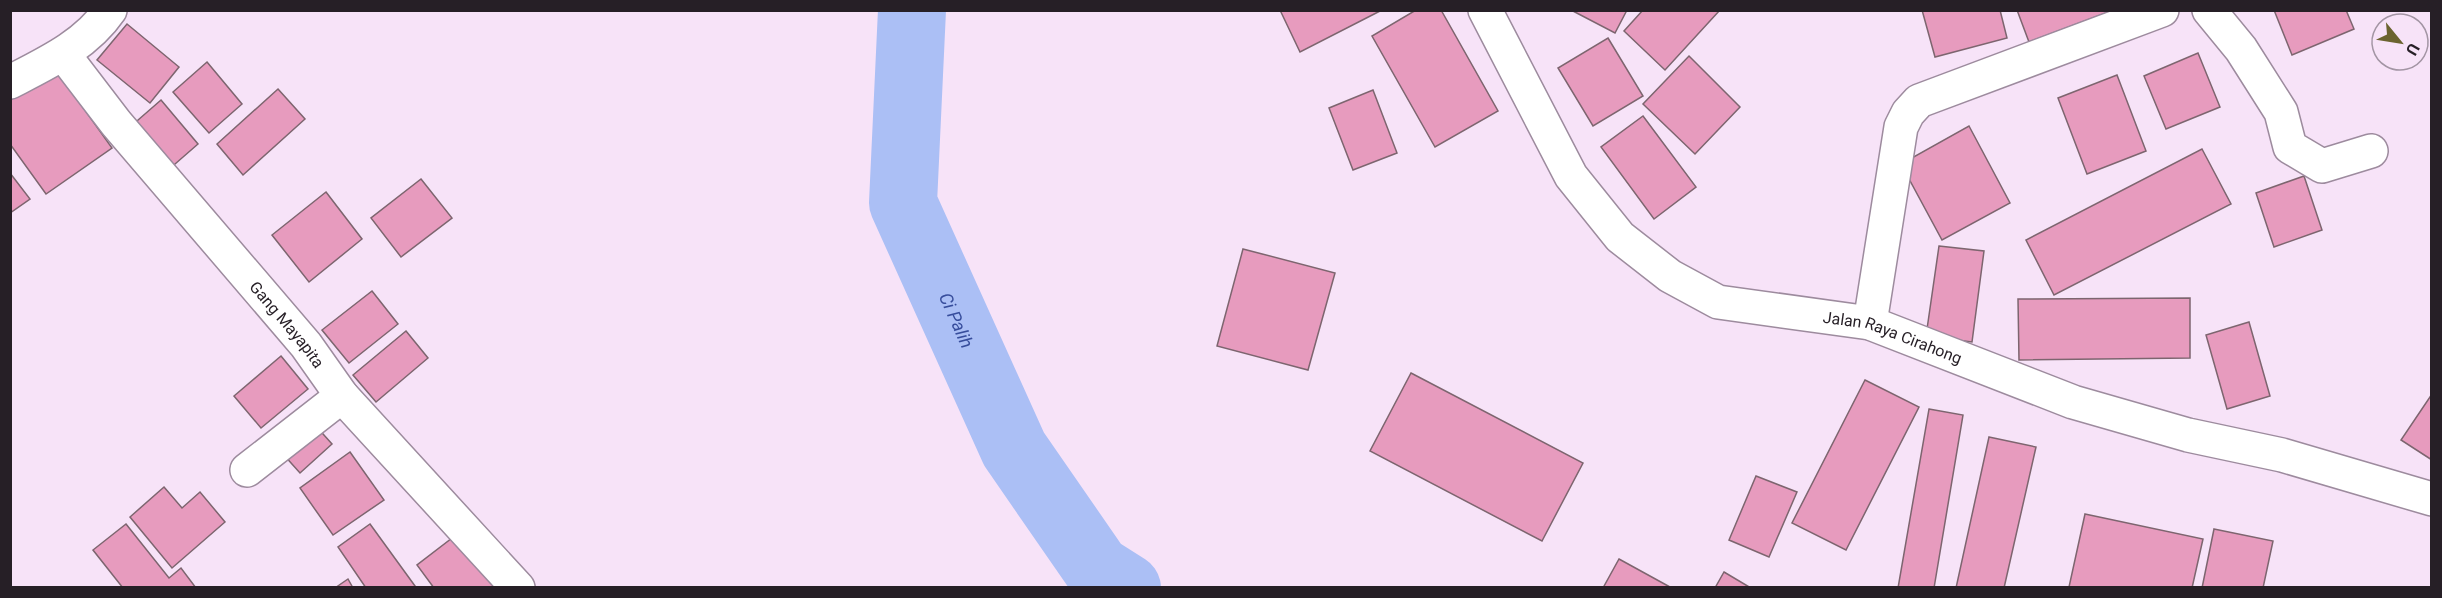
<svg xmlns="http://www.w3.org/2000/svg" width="2442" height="598" font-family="Roboto,sans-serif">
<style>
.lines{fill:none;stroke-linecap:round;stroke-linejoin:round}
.river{stroke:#abbff5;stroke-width:68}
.building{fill:#e79bbe;stroke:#7d656f;stroke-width:1.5}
.minor-casing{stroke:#9d8b9e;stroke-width:36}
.tertiary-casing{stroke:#9d8b9e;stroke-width:36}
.minor{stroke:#fff;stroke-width:33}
.tertiary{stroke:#fff;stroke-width:33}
.labels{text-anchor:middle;stroke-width:6;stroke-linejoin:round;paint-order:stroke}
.street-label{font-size:16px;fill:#261f26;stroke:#f7e3f8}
.water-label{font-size:18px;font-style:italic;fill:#374d9c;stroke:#f7e3f8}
</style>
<rect width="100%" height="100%" fill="#f7e3f8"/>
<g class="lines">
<!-- river -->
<path class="river" id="s1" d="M912,10L903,203L1014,449L1097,569L1127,588"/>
</g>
<!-- building -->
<g class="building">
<path d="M1280,10H1382L1300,52Z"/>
<path d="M1416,10H1441L1498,111L1435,147L1372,36Z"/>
<path d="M1571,10H1627L1615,33Z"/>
<path d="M1643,10H1720L1665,70L1624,31Z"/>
<path d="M1922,10H2000L2007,38L1935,57Z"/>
<path d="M2017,10H2114L2029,42Z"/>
<path d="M2274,10H2346L2354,29L2292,55Z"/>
<path d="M127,24L179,67L150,103L97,60Z"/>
<path d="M1608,38L1643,96L1593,126L1558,68Z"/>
<path d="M2198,53L2220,107L2166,129L2144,76Z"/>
<path d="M1689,56L1740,107L1695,154L1643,104Z"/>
<path d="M207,62L242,104L209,133L173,92Z"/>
<path d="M55,68L112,148L46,194L10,144V100Z"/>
<path d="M2117,75L2146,151L2087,174L2058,98Z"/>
<path d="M278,89L305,119L243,175L217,144Z"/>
<path d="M1373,90L1397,153L1353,170L1329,108Z"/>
<path d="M161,100L198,144L167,171L130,127Z"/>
<path d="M1643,116L1696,187L1654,219L1601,147Z"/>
<path d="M1969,126L2010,203L1942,240L1901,164Z"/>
<path d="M2202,149L2231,204L2054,295L2026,240Z"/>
<path d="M10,173L30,199L10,213Z"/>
<path d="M2304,176L2322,230L2274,247L2256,193Z"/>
<path d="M421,179L452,218L401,257L371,218Z"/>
<path d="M326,192L362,239L309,282L272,235Z"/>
<path d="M1939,246L1984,251L1972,342L1926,336Z"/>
<path d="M1243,249L1335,273L1308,370L1217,346Z"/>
<path d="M372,291L398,324L349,363L322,330Z"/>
<path d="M2190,298V358L2019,360L2018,299Z"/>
<path d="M2249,322L2270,396L2227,409L2206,335Z"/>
<path d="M406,331L428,358L376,402L353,375Z"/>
<path d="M281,356L308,389L261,428L234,396Z"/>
<path d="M1411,373L1583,463L1542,541L1370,451Z"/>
<path d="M1865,380L1919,407L1846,550L1792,523Z"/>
<path d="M2432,394V460L2401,440Z"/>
<path d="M1929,409L1963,415L1934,588H1898Z"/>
<path d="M315,425L332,444L300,473L283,454Z"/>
<path d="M1989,437L2036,447L2004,588H1956Z"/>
<path d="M350,452L384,500L333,535L300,488Z"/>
<path d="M1756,476L1797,492L1769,557L1729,540Z"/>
<path d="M164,487L182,508L200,492L225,522L172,568L130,517Z"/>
<path d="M2085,514L2203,539L2192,588L2069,587Z"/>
<path d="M126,524L169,578L181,568L196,588H123L93,550Z"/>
<path d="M370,524L415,586L413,588H366L338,547Z"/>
<path d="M2214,529L2273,541L2263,588H2202Z"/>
<path d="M456,535L496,588H434L417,565Z"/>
<path d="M1619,559L1670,587V588H1603Z"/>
<path d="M1724,572L1751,588H1715Z"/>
<path d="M348,579L353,588H335Z"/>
</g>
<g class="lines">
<defs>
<g id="minor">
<path d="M2209,10L2241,49L2281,112L2290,147L2322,166L2371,151"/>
<path id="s2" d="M64,55L116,123L306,345L342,396L518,588"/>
<path d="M10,82C47,63 86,45 110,10"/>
<path d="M1870,323L1901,127L1908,113L1919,101L2162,10"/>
<path d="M247,470L342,396"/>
</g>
<g id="tertiary">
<path id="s3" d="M1485,10L1571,176L1620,237L1670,276L1718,302L1870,323L2073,402L2188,435L2282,455L2432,499"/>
</g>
</defs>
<!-- minor casing -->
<use href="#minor" class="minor-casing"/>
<!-- tertiary casing -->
<use href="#tertiary" class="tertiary-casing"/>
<!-- minor -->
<use href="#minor" class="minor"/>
<!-- tertiary -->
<use href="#tertiary" class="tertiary"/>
</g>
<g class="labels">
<!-- street labels -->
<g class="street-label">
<text dy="6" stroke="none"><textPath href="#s2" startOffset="350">Gang Mayapita</textPath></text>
<text dy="6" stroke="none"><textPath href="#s3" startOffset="562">Jalan Raya Cirahong</textPath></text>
</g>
<!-- water labels -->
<g class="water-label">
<text dy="6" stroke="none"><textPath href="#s1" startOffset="322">Ci Palih</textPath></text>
</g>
</g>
<!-- border -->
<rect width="2442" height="598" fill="none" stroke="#261f26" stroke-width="24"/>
<!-- north arrow -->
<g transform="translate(2400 42) rotate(120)"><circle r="28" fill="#f7e3f8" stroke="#a395a4" stroke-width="1.5"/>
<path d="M0-4.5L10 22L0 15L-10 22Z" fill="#6b632f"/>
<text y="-9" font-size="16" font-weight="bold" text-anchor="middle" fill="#261f26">U</text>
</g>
</svg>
